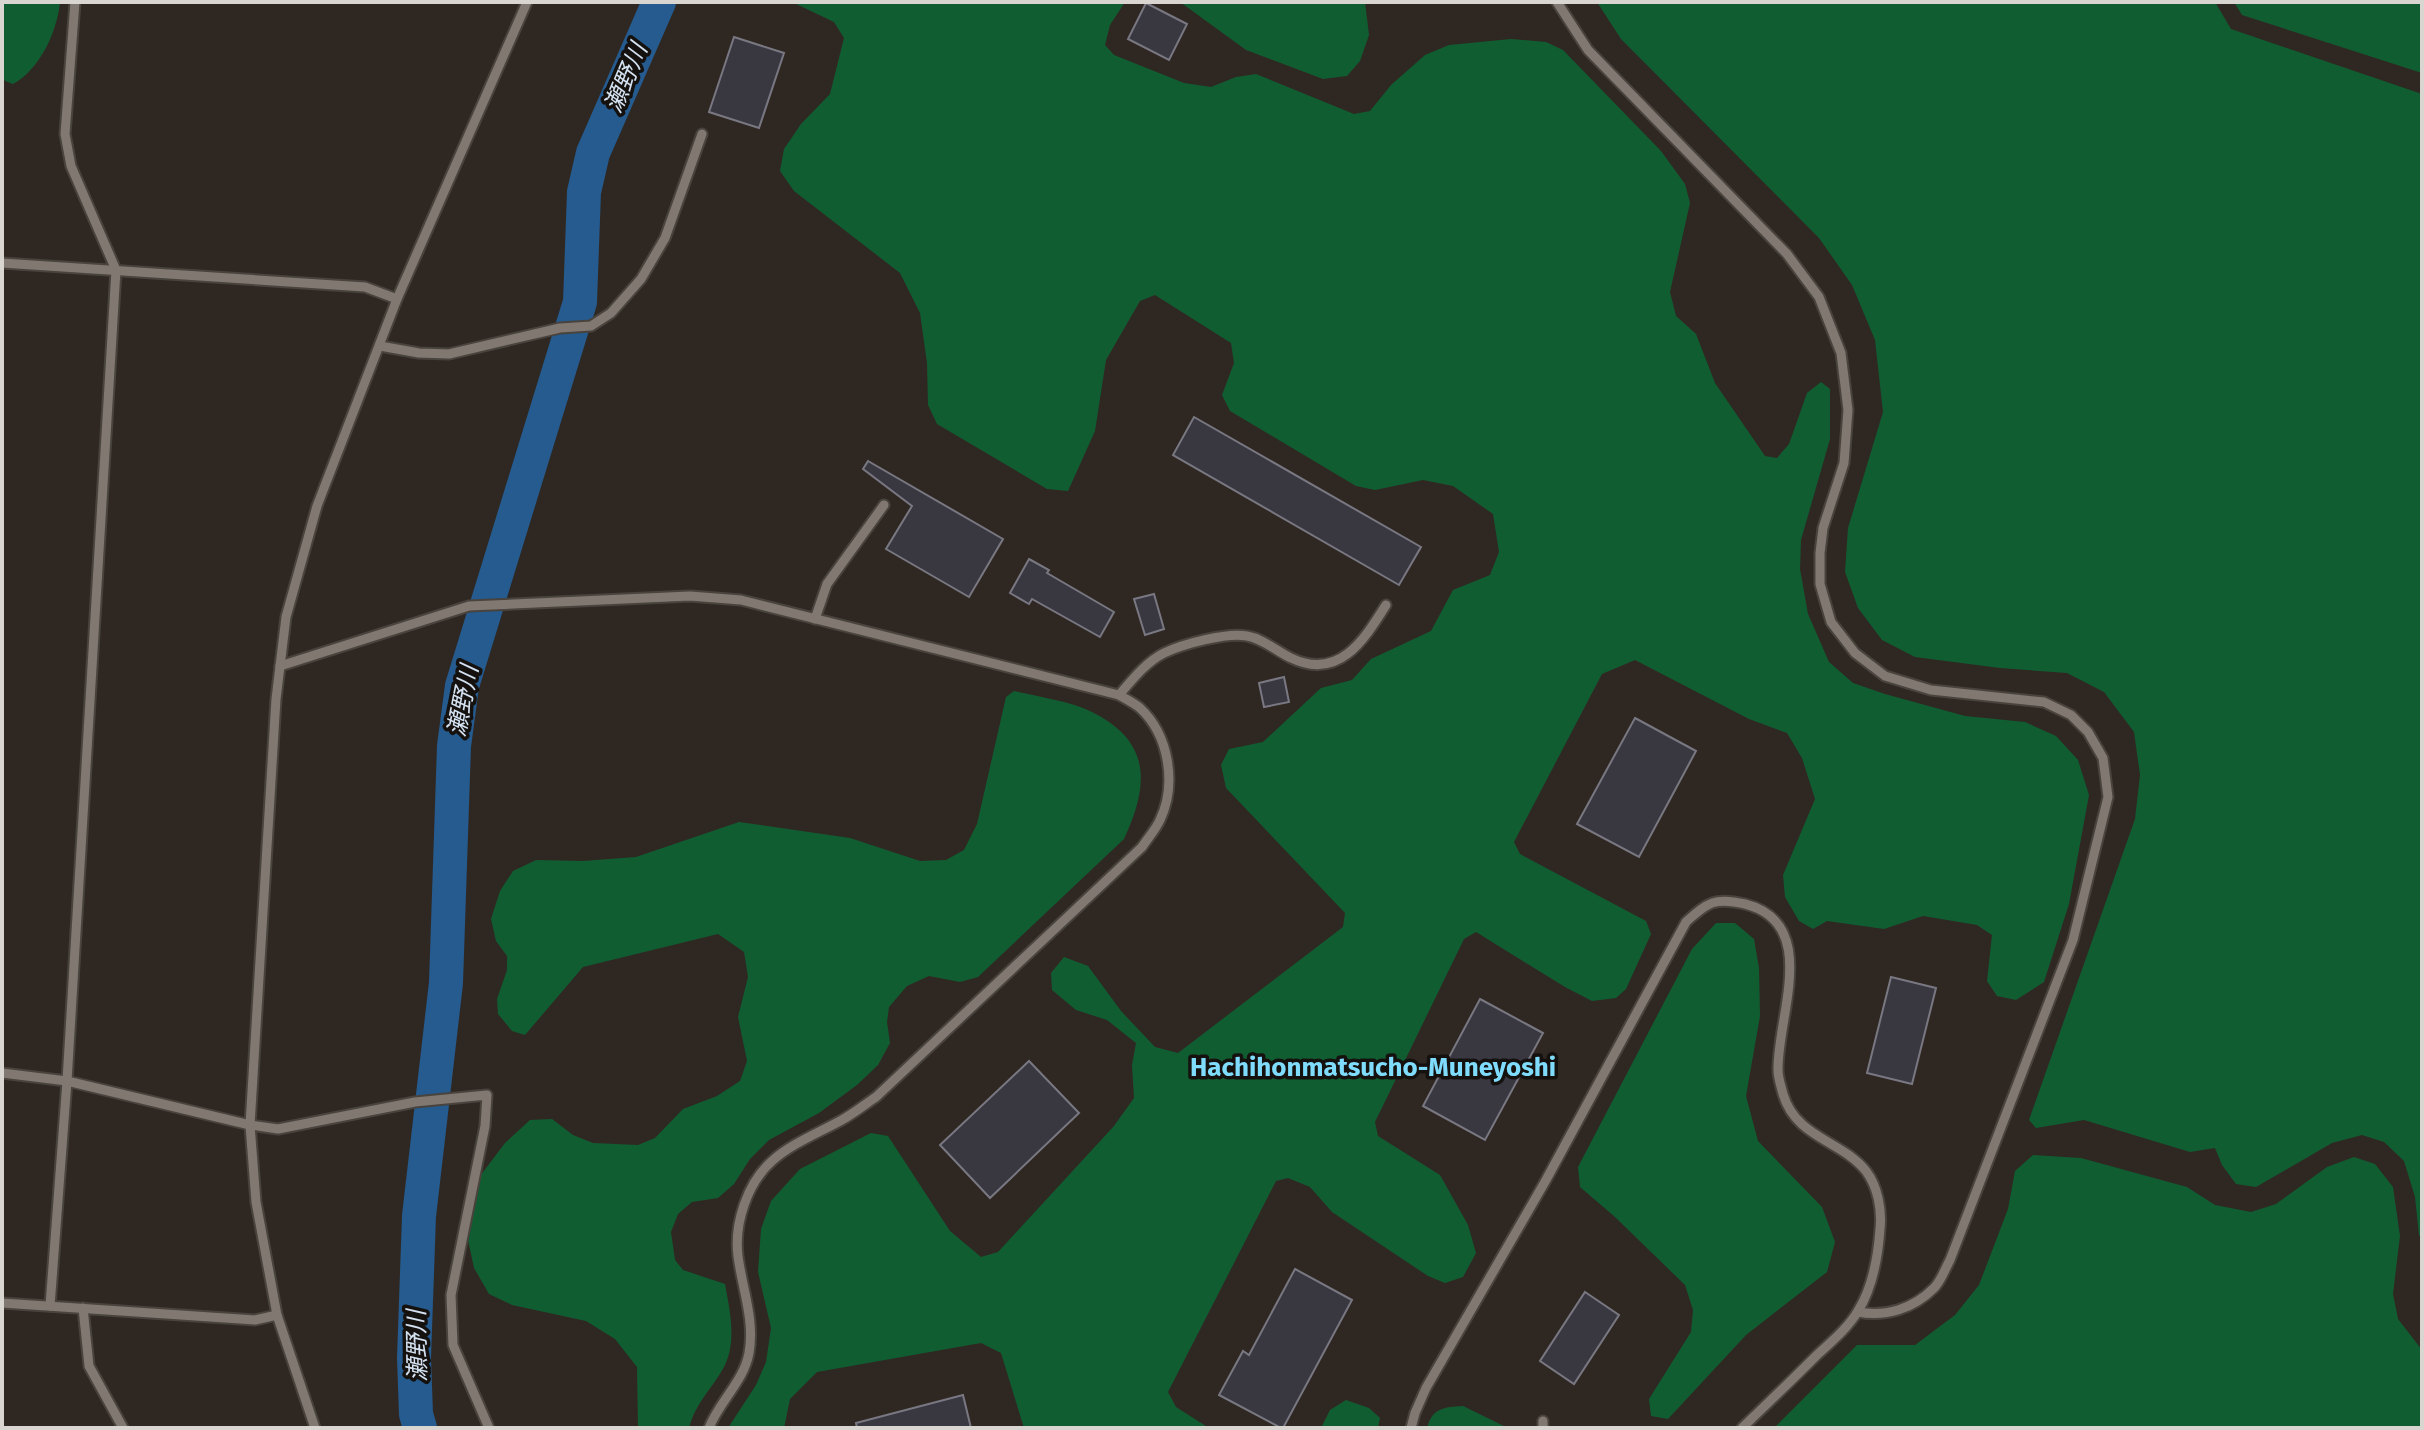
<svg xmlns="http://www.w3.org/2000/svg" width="2424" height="1430" font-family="'Fira Sans','Noto Sans JP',sans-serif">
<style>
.green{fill:#115d32}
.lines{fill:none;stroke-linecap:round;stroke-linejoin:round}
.river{stroke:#255b8f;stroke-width:34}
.building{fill:#393841;stroke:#797882;stroke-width:2}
.lane-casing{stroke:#49433e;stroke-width:13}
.lane{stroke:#817871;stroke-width:9}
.labels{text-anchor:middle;stroke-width:7;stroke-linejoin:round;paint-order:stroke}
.water-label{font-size:24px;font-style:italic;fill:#d4e2f2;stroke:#14110e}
.quarter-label{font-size:26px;font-weight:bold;fill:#7fdcfd;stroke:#14110e}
</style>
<rect width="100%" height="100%" fill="#2f2822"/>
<!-- green -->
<g class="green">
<path d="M2,2H60C57,32 40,69 13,84L5,81L2,75Z"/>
<path d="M792,2H1125L1110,25L1105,45L1114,55L1184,83L1211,87L1236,77L1256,74L1354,114L1370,111L1391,85L1425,55L1449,45L1511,39L1546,42L1563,50L1661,151L1685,184L1690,203L1670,292L1676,316L1696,334L1715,383L1765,456L1777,458L1789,444L1807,393L1821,382L1830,389V439L1801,540L1800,569L1808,614L1829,662L1853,683L1885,694L1965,716L2025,722L2056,736L2078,760L2089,795L2069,904L2044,982L2016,1000L1997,996L1987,981L1992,935L1977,925L1923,916L1884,929L1827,921L1813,929L1799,921L1785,897L1783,875L1815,799L1802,758L1787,733L1749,719L1635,660L1602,674L1514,842L1520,854L1646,921L1651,934L1626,989L1616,998L1592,1001L1565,987L1476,932L1464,939L1375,1122L1378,1136L1440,1175L1468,1225L1476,1253L1463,1277L1445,1283L1428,1276L1332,1212L1310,1187L1288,1178L1276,1181L1168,1392L1176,1407L1209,1428H1024L1001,1353L981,1343L817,1372L790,1399L784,1428H728L756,1385L766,1362L771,1328L758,1272L761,1229L771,1201L800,1169L871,1133L888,1136L950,1231L981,1257L998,1252L1114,1126L1134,1098L1132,1065L1136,1043L1107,1020L1076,1010L1052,990L1051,973L1064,957L1088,966L1121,1011L1155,1047L1178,1053L1343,927L1345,913L1226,788L1221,765L1229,749L1263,742L1321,688L1352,680L1371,659L1431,631L1453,590L1490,575L1499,552L1493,514L1453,486L1423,480L1375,490L1356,486L1230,411L1222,395L1234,363L1231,343L1155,295L1140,301L1106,360L1095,431L1068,491L1047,489L937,424L928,405L927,363L920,313L900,273L794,191L780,171L784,149L801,124L830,94L844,38L834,22Z"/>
<path d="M1180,2H1365L1369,35L1360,61L1347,76L1323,79L1246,50Z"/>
<path d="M1597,2H2215L2231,29L2422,94V1239L2419,1235L2415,1197L2404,1161L2384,1142L2362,1135L2332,1143L2256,1187L2236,1184L2222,1165L2215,1148L2190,1152L2084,1120L2036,1128L2029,1120L2135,819L2140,775L2134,732L2104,692L2067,673L2000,668L1915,657L1882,640L1858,608L1845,572L1848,528L1883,412L1875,340L1852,285L1819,238L1621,39Z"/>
<path d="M2234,2H2422V73L2242,15Z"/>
<path d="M1014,691C1039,697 1070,701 1092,712C1152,742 1149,785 1124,839L978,977L960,982L929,976L907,986L889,1007L887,1022L890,1043L878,1065L857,1085L819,1113L769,1140L750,1159L734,1184L718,1198L692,1202L678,1214L671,1232L675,1260L683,1270L725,1284C730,1311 737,1342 724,1367C712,1389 696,1402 689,1428H638L637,1367L615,1339L586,1321L512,1305L489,1294L474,1268L468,1240L480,1176L505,1143L530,1120L552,1119L573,1135L593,1143L638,1145L655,1138L683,1109L717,1096L740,1081L747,1061L738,1017L748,977L744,952L718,934L583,967L525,1035L512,1031L498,1014L497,999L507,970V956L496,941L491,919L500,891L513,871L536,860L583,861L636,857L739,822L850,838L920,861L946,860L964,850L977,824L1006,697Z"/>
<path d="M1716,923H1735L1754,939L1759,968L1760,1016L1746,1096L1758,1141L1822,1207L1835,1242L1827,1272L1746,1335L1668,1419L1651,1416L1649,1399L1691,1332L1693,1310L1685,1285L1615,1217L1580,1187L1578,1167L1692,949Z"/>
<path d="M2033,1155L2081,1158L2187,1187L2215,1205L2251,1212L2276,1204L2327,1167L2354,1157L2375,1164L2393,1187L2400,1236L2393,1294L2398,1319L2422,1350V1428H1774L1857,1345H1915L1955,1315L1979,1285L2008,1209L2015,1171Z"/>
<path d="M1346,1400L1369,1408L1380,1418L1378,1428H1321L1330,1410Z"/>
<path d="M1463,1406L1508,1428H1427C1432,1408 1444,1407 1463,1406Z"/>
</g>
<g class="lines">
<!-- river -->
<path class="river" d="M420,1428L416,1414L414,1358L419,1216L446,983L454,746L462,686L580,302L584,192L593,153L659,2"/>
</g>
<!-- building -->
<g class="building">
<path d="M1146,3L1187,24L1169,60L1128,39Z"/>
<path d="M734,37L784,53L759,128L709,112Z"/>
<path d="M1194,417L1421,547L1399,585L1173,455Z"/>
<path d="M868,461L1003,539L969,597L886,549L912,506L863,469Z"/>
<path d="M1029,559L1049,570L1047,573L1114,612L1100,637L1032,599L1029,604L1010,593Z"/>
<path d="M1154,594L1164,629L1145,635L1134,599Z"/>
<path d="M1284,677L1289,702L1264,707L1259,683Z"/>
<path d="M1635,718L1696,751L1639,857L1577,824Z"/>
<path d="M1891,977L1936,988L1912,1084L1867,1073Z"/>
<path d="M1480,999L1543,1033L1485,1140L1423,1106Z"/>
<path d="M1029,1061L1079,1113L990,1198L940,1145Z"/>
<path d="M1295,1269L1352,1300L1283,1428H1281L1219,1395L1243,1351L1249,1355Z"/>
<path d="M1585,1292L1619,1315L1574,1384L1540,1361Z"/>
<path d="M963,1395L971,1428H857L856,1423Z"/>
</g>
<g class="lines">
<defs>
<g id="lane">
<path d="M1557,2L1588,50L1787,254L1819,297L1841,353L1848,410L1844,463L1823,528L1820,553V584L1831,622L1855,653L1885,676L1931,690L2044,702L2071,715L2088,732L2103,758L2108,797L2073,940L1950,1260C1945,1269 1941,1281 1934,1288C1913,1309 1886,1317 1858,1312"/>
<path d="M2,263L365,287L397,299"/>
<path d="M380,346L419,353L449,354L560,328L591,326L611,313L641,279L665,238L702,134"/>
<path d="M815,619L827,584L884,505"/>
<path d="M280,666L469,606L690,596L741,600L1119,695C1126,699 1134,703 1140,708C1169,735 1177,784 1160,820C1156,829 1148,838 1142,847L876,1097C864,1105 853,1114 840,1121C818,1133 791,1144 772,1161C747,1183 734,1224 738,1256C742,1288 755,1320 749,1353C744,1381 719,1402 709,1428"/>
<path d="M1119,695C1132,680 1146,662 1164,653C1183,644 1227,632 1247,636C1264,639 1276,651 1291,658C1339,681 1364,640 1386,605"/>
<path d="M2,1073L67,1081L250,1125L278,1129L415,1102L487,1095L485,1126L451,1295L453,1345L489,1428"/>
<path d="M2,1303L255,1320L277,1315"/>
<path d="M50,1306L67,1081L116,270L71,166L65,134L75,2"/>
<path d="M83,1308L89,1366L123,1428"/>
<path d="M315,1428L277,1315L256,1202L250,1125L276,699L286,617L317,506L397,299L527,2"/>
<path d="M1411,1428L1415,1413L1426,1388L1546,1180L1686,922C1708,902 1715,897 1745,904C1821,923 1777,1017 1778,1070C1778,1078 1781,1086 1783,1094C1796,1138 1841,1140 1866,1171C1878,1187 1882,1210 1880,1229C1878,1257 1873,1287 1858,1311C1848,1328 1831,1342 1817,1355C1792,1380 1767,1404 1742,1428"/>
<path d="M1543,1428V1421"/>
</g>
</defs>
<!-- lane casing -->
<use href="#lane" class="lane-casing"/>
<!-- lane -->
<use href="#lane" class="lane"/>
</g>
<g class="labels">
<!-- water labels -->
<g class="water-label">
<text transform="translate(626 78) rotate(-67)" y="8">瀬野川</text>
<text transform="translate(463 701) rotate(-79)" y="8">瀬野川</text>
<text transform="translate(417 1346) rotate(-91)" y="8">瀬野川</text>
</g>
<!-- quarter labels -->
<g class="quarter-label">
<text x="1373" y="1076">Hachihonmatsucho-Muneyoshi</text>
</g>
</g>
<!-- border -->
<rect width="2424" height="1430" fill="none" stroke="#d9d5d1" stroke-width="8"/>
</svg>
